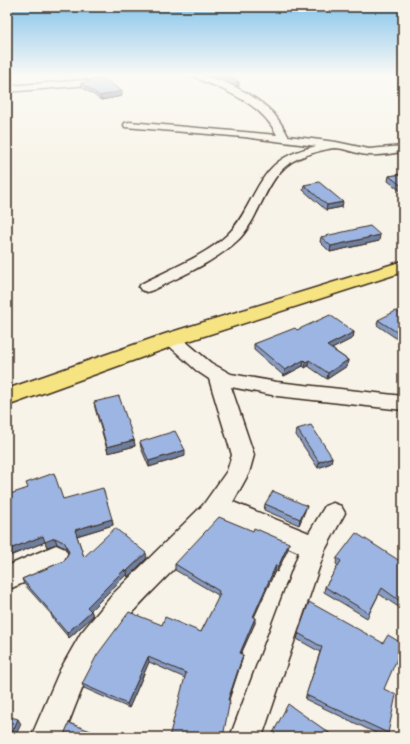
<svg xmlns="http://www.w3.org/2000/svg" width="410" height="744" font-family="'Playpen Sans',sans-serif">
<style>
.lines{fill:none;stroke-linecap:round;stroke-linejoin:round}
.minor-casing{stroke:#3b2a1e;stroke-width:3}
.major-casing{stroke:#3b2a1e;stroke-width:3}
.minor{fill:#f7f3e8;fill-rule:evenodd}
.major{fill:#f6e381;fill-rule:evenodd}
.wall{fill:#879cc2;stroke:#3b2a1e}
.shaded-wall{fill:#6e7f9e;stroke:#3b2a1e}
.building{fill:#9db5e2;stroke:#3b2a1e}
</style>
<rect width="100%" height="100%" fill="#f7f3e8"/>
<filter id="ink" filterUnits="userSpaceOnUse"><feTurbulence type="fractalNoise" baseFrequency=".025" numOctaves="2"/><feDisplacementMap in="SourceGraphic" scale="8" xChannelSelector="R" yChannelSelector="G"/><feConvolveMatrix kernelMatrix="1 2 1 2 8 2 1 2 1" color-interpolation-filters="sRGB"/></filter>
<g filter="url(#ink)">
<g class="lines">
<defs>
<g id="minor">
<path d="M193,75C217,75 256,95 273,113C279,120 284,128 288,136L336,142L369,149L403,146V152C392,153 381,156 370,155C358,155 346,148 334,148C325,149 309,154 299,158C265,172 262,218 237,241C213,263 181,276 153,290L147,292L141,290L139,287L141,284C170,269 203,257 227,235C236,227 242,216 248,205C267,169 275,156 316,146L244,137L125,127L124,125L125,123L129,122L277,135C264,109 240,97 215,86C208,83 198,80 193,75Z"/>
<path d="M86,80L91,83L89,85L7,92V86Z"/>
<path d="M172,333L178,335L211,363L231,374L277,382L403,396V410L277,396L231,387L254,455L249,473L233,502L309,533L325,506L333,503L341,506L345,513L325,550L262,737H230L299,552L221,518C182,567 130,605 97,659C82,684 74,711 63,737H31L60,670L81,633L115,592L203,505L227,471L232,455L209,379L197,371L166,343L163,339L166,335Z"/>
<path d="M56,545L65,549L69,557L65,565L7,590V566Z"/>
</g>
<path id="major" d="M403,261V272L179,344L7,406V389L165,334Z"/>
</defs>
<!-- minor casing -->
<use href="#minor" class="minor-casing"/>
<!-- major casing -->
<use href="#major" class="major-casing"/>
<!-- minor -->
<use href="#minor" class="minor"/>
<!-- major -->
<use href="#major" class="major"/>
</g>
<!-- wall -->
<g class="wall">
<path d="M212,75H231L239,82V86H237L212,77Z"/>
<path d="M81,83L122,96L101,100L82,87Z"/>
<path d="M403,174V193L388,181L389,176Z"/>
<path d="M304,185L342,207L326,210L303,190Z"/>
<path d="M321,237L379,241L330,252L320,242Z"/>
<path d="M403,316V343L377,325L378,320Z"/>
<path d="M297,330L354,332L353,338L332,349L348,360L347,366L327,379L308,366L305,368L303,366L284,376L254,350V344Z"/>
<path d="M94,402L134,440L135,446L108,453L95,408Z"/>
<path d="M297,429L332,457L331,463L318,468L296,435Z"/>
<path d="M140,442L185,456L149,467L141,448Z"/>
<path d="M7,495L63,499L112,519L113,525L77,536L84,557L147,558L128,577L126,575L91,610L93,616L69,638L53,619L51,614L24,584L22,579L64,561L68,553L66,548L57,544L47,547L45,542L7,557Z"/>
<path d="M265,504L305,511L299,525L264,510Z"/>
<path d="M288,549L277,572L275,571L254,617L255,623L241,654L243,655L242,660L229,700L230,705L185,678L149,662L129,708L84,688L82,684L162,625L201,632L218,599V595L175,570V564Z"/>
<path d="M337,558L403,563V610L379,594L367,618L324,592L325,587L338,566L336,564Z"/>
<path d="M309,602L384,689L388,733L386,737H384L305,699L320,652L297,639Z"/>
</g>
<!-- shaded-wall -->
<g class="shaded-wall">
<rect x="237" y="82" width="2" height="4"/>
<path d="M122,91V96L101,100L100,96Z"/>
<path d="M343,202L342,207L326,210L327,205Z"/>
<path d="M380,235L379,241L330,252L331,246Z"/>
<path d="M354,332L353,338L326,352L327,346Z"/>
<path d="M304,360L303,366L284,376L285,370Z"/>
<path d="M309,360L308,366L305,368L306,362Z"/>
<path d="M348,360L347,366L327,379L328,373Z"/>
<path d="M134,440L135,446L108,453L107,447Z"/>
<path d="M185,450V456L149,467V461Z"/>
<path d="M332,457L331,463L318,468L319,462Z"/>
<path d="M307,506L305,511L299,525L300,519Z"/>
<path d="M112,519L113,525L76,536L75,530Z"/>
<path d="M43,536L55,538L57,544L47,547L45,542L7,557V550Z"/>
<path d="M289,543L288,549L277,572L278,567Z"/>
<path d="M146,553L147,558L128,577L127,571Z"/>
<path d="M276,565L275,571L252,622L253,617Z"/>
<path d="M125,569L126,575L89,612L87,607Z"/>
<path d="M91,611L93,616L69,638L67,633Z"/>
<path d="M255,618V623L239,658L240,653Z"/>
<path d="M243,655L242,660L227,704L228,700Z"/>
<path d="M148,657L149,662L129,708L127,704Z"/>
<path d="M18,719L21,724L15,737H10Z"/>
</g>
<!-- building -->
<g class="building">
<path d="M219,75H231L239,82H237Z"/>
<path d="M102,78L122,91L100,96L81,83Z"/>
<path d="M403,174V187L389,176Z"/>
<path d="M319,182L343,202L327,205L304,185Z"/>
<path d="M370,226L380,235L331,246L321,237Z"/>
<path d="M396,311L403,316V336L378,320Z"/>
<path d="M330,315L354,332L327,346L348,360L328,373L309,360L306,362L304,360L285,370L254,344L295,328L297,330Z"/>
<path d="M119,396L134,440L107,447L94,402Z"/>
<path d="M311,425L332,457L319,462L297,429Z"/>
<path d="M175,431L185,450L149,461L140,442Z"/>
<path d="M54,473L63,499L103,488L112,519L75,530L84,557L115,528L146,553L127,571L125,569L87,607L91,611L67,633L51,614L52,613L22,579L64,561L69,552L65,543L55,538L45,542L43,536L7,550V495L28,488L26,483Z"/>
<path d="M273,491L307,506L300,519L265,504Z"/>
<path d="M219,517L253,531L254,528L289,543L278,567L276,565L253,617L255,618L240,653L243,655L228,700H230L223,737H169L186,673L148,657L127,704L82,684L97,655L129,612L162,625L165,617L201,632L220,594L218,593L219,591L175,564Z"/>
<path d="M356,533L403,563V603L382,588L369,613L325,587L341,561L337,558Z"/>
<path d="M309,602L383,643L388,635L403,644V645L384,689L396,695L388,733L306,695L322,647L298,633Z"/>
<path d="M288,704L335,737H271Z"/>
<path d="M7,716L18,719L10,737H7Z"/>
<path d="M69,723L107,737H63Z"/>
</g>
</g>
<!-- sky -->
<linearGradient id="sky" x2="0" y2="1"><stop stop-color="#85c4ec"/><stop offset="0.42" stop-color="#fbfaf5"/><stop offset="1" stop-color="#fbfaf5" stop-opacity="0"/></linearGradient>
<rect width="410" height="179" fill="url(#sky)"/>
<!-- margin -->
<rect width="410" height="744" fill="none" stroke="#f7f3e8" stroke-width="24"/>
<rect x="12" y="12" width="386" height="720" fill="none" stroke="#3b2a1e" stroke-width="1.5" filter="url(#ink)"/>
</svg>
